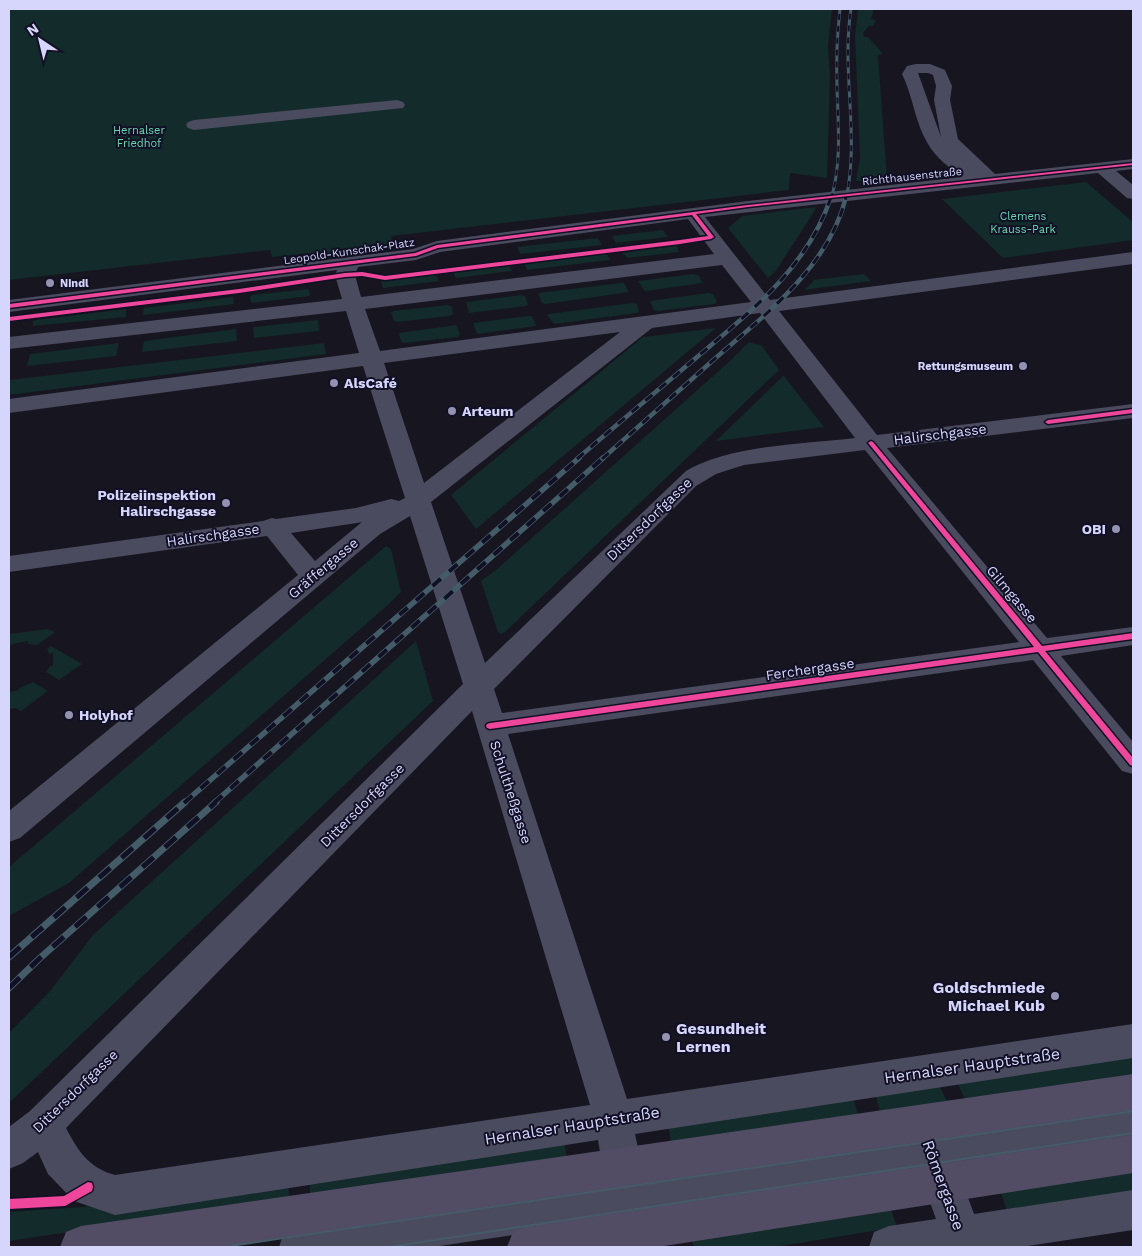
<svg xmlns="http://www.w3.org/2000/svg" width="1142" height="1256" font-family="'Work Sans',sans-serif">
<style>
.green{fill:#132b2a}
.lines{fill:none;stroke-linecap:round;stroke-linejoin:round}
.minor{fill:#4b4b60;fill-rule:evenodd}
.major{fill:#524c65;fill-rule:evenodd}
.tram{stroke:#445b68;stroke-width:2}
.rail-far3-casing{stroke:#445b68;stroke-width:3}
.rail-far2-casing{stroke:#445b68;stroke-width:4.5}
.rail-far1-casing{stroke:#445b68;stroke-width:5.5}
.rail-casing{stroke:#445b68;stroke-width:7}
.rail-far3{stroke:#121025;stroke-width:2;stroke-dasharray:6;stroke-linecap:butt}
.rail-far2{stroke:#121025;stroke-width:3;stroke-dasharray:9;stroke-linecap:butt}
.rail-far1{stroke:#121025;stroke-width:4;stroke-dasharray:11;stroke-linecap:butt}
.rail{stroke:#121025;stroke-width:5;stroke-dasharray:15;stroke-linecap:butt}
.cycleway-casing{stroke:#121025;stroke-width:3}
.cycleway{fill:#ed469a;fill-rule:evenodd}
.poi-dot{fill:#9392b0;stroke:#121025;stroke-width:2}
.labels{text-anchor:middle;stroke-width:4;stroke-linejoin:round;paint-order:stroke}
.far-park-label{font-size:11px;fill:#65dab1;stroke:#121025}
.far-street-label{font-size:11px;fill:#d6d6fd;stroke:#121025}
.far-poi-label{font-size:11px;font-weight:bold;fill:#d6d6fd;stroke:#121025;text-anchor:start}
.poi-label{font-size:14px;font-weight:bold;fill:#d6d6fd;stroke:#121025;text-anchor:start}
.street-label{font-size:14px;fill:#d6d6fd;stroke:#121025}
.near-poi-label{font-size:16px;font-weight:bold;fill:#d6d6fd;stroke:#121025;text-anchor:end}
.near-street-label{font-size:16px;fill:#d6d6fd;stroke:#121025}
</style>
<rect width="100%" height="100%" fill="#161520"/>
<!-- green -->
<g class="green">
<path d="M9,9H832L828,46L830,76L827,178L790,173L789,190L391,236L393,244L355,248L356,251L352,252L310,256V253L272,257L270,250L9,280Z"/>
<path d="M858,9H874L871,19L876,20L873,26H869L863,33L864,37H868L883,54L878,55L887,179L856,181L860,157L855,36Z"/>
<path d="M1086,182L1133,222V240L1003,258L942,199Z"/>
<path d="M816,207L814,212L775,272L768,278L728,228L742,216Z"/>
<path d="M663,230L668,237L616,243L612,236Z"/>
<path d="M598,238L602,245L520,254L517,247Z"/>
<path d="M676,245L679,252L628,258L622,253Z"/>
<path d="M606,253L610,260L527,270L524,263Z"/>
<path d="M509,265L512,271L456,278L453,272Z"/>
<path d="M436,274L439,281L383,288L381,281Z"/>
<path d="M693,274L698,275L703,283L646,291L644,290L638,281Z"/>
<path d="M864,274L871,281L804,290L814,281L812,280Z"/>
<path d="M621,283H624L629,292L546,304L542,303L538,293Z"/>
<path d="M309,289L310,296L251,303L250,297L252,295Z"/>
<path d="M708,293L713,294L717,302L715,304L658,311L654,310L650,301Z"/>
<path d="M521,295L525,296L528,305L526,306L469,313L466,302Z"/>
<path d="M233,297L234,304L143,315L144,308Z"/>
<path d="M632,303L637,304L639,311L637,313L554,324L547,315L549,314Z"/>
<path d="M448,305L452,307L453,314L449,316L397,322L394,321L391,313L393,311Z"/>
<path d="M126,309V317L33,326V321L36,320Z"/>
<path d="M528,316H532L536,326L477,334L473,323Z"/>
<path d="M318,320L319,331L254,338L253,327Z"/>
<path d="M456,325L460,334L458,337L404,343L401,342L399,333Z"/>
<path d="M716,328L476,529L451,495L643,337Z"/>
<path d="M236,329L237,341L142,352L144,341Z"/>
<path d="M749,342L762,346L779,370L505,632L501,634L498,632L481,581L496,570L731,360Z"/>
<path d="M119,343L116,356L27,366L30,354Z"/>
<path d="M324,343L326,354L9,395V380Z"/>
<path d="M784,376L824,427L716,441L783,376Z"/>
<path d="M386,546L391,549L401,592L389,604L69,883L9,916V867Z"/>
<path d="M48,629L55,632L37,645L28,644V641L12,644L9,647V634Z"/>
<path d="M416,641L433,701L9,1103V1033L50,991L93,935Z"/>
<path d="M51,646L82,664L59,680L46,672L50,666H53V653L49,654L47,649Z"/>
<path d="M33,682L48,691L21,711L15,708L9,709V692L19,690V688Z"/>
<path d="M1133,1057V1077L966,1102L957,1082Z"/>
<path d="M940,1087L947,1102L880,1112L876,1096Z"/>
<path d="M853,1098L858,1115L671,1142L668,1125Z"/>
<path d="M564,1141L567,1159L310,1196V1177Z"/>
<path d="M1133,1169V1193L1008,1213L1000,1190Z"/>
<path d="M288,1180L289,1199L9,1241V1212L82,1207Z"/>
<path d="M891,1209L897,1227L775,1247H694L692,1241Z"/>
</g>
<g class="lines">
<!-- minor -->
<g class="minor">
<path d="M916,64H930L945,70L952,86L950,100L958,139L995,174L1133,159V169L1116,171L1133,185V199L1127,198L1098,173L705,217L770,300L1133,252V264L779,311L877,435L1133,404V418L887,448L1047,638L1133,627V645L1061,656L1133,742V774L1122,771L1033,660L508,734L627,1099L1133,1024V1058L635,1134L644,1176L1133,1105V1141L957,1168L974,1214L1133,1190V1230L1021,1247H869L874,1232L889,1226L936,1219L920,1174L651,1214L654,1231L648,1245L644,1247L620,1245L612,1220L433,1247H279L284,1232L299,1226L605,1182L598,1140L115,1215L74,1201L48,1174L38,1152L23,1163L9,1169V1127L30,1111L463,684L410,516L380,534L20,838L9,842V811L298,575L267,536L9,572V556L263,521L272,518L276,519L356,508L391,499L399,501L405,498L363,366L9,413V399L359,353L346,311L9,349V337L342,299L335,275L337,270L9,312V300L413,249L437,241L748,201L962,177C950,168 936,158 928,144C915,123 913,96 902,74L907,66ZM918,73H928L933,75L936,86L934,100L941,137ZM688,219L714,254L361,297L355,275L358,267L416,260L440,252ZM722,265L751,302L380,351L365,309ZM760,313L855,438C805,444 729,445 686,471L485,663L431,502L652,328ZM620,332L424,483L384,363ZM865,450L1019,642L502,713L494,689L696,486L716,474L744,465ZM362,522L315,561L291,533L363,522ZM472,711L590,1105L115,1175C89,1168 78,1151 66,1128Z"/>
<path d="M397,100L403,102L405,105L403,108L194,130L188,128L186,125L188,122L194,120Z"/>
</g>
<!-- major -->
<g class="major">
<path d="M1133,1074V1110L222,1247H60L66,1232L81,1226Z"/>
<path d="M1133,1135V1173L658,1247H507L513,1232L528,1226Z"/>
</g>
<!-- tram -->
<g class="tram">
<path d="M224,1247L1133,1111"/>
<path d="M389,1247L1133,1133"/>
</g>
<defs>
<g id="rail-far3">
<path d="M831,199C842,163 838,123 837,87C836,60 837,35 840,9"/>
<path d="M846,199C860,136 841,72 851,9"/>
</g>
<g id="rail-far2">
<path d="M577,459C614,427 652,395 690,363C746,315 807,270 831,197"/>
<path d="M602,459C638,427 674,395 710,363C762,317 829,268 846,197"/>
</g>
<g id="rail-far1">
<path d="M184,803L579,458"/>
<path d="M214,803L603,458"/>
</g>
<g id="rail">
<path d="M9,957L185,802"/>
<path d="M9,988L40,958L216,802"/>
</g>
</defs>
<!-- rail-far3 casing -->
<use href="#rail-far3" class="rail-far3-casing"/>
<!-- rail-far2 casing -->
<use href="#rail-far2" class="rail-far2-casing"/>
<!-- rail-far1 casing -->
<use href="#rail-far1" class="rail-far1-casing"/>
<!-- rail casing -->
<use href="#rail" class="rail-casing"/>
<!-- rail-far3 -->
<use href="#rail-far3" class="rail-far3"/>
<!-- rail-far2 -->
<use href="#rail-far2" class="rail-far2"/>
<!-- rail-far1 -->
<use href="#rail-far1" class="rail-far1"/>
<!-- rail -->
<use href="#rail" class="rail"/>
<defs>
<g id="cycleway">
<path d="M1133,163V165L748,207L696,214L714,237L711,239L680,244L385,280L362,276L345,277L239,293L9,321V317L239,289L345,273L362,272L385,276L680,240L708,236L692,215L438,248L416,256L9,308V304L415,253L437,245L748,205Z"/>
<path d="M1133,409V413L1048,424L1045,422L1048,420Z"/>
<path d="M871,441L873,442L1042,646L1133,633V639L1045,651L1133,758V766L1130,765L1038,652L490,729L487,728L486,726L487,724L490,723L1034,647L869,444L868,443Z"/>
<path d="M88,1182L92,1183L93,1187L92,1191L65,1206L9,1209V1199L64,1196Z"/>
</g>
</defs>
<!-- cycleway casing -->
<use href="#cycleway" class="cycleway-casing"/>
<!-- cycleway -->
<use href="#cycleway" class="cycleway"/>
</g>
<!-- markers -->
<g class="poi-dot">
<circle cx="50" cy="283" r="5"/>
<circle cx="1023" cy="366" r="5"/>
<circle cx="334" cy="383" r="5"/>
<circle cx="452" cy="411" r="5"/>
<circle cx="226" cy="503" r="5"/>
<circle cx="1116" cy="529" r="5"/>
<circle cx="69" cy="715" r="5"/>
<circle cx="1055" cy="996" r="5"/>
<circle cx="666" cy="1037" r="5"/>
</g>
<g class="labels">
<!-- far-park labels -->
<g class="far-park-label">
<text x="139" y="134">Hernalser<tspan x="139" dy="13">Friedhof</tspan></text>
<text x="1023" y="220">Clemens<tspan x="1023" dy="13">Krauss-Park</tspan></text>
</g>
<!-- far-street labels -->
<g class="far-street-label">
<text transform="translate(912 176) rotate(-6)" y="4">Richthausenstraße</text>
<text transform="translate(349 251) rotate(-8)" y="4">Leopold-Kunschak-Platz</text>
</g>
<!-- far-poi labels -->
<g class="far-poi-label">
<text x="60" y="287">Nindl</text>
<text x="1013" y="370" text-anchor="end">Rettungsmuseum</text>
</g>
<!-- poi labels -->
<g class="poi-label">
<text x="344" y="388">AlsCafé</text>
<text x="462" y="416">Arteum</text>
<text x="216" y="500" text-anchor="end">Polizeiinspektion<tspan x="216" dy="16">Halirschgasse</tspan></text>
<text x="1106" y="534" text-anchor="end">OBI</text>
<text x="79" y="720">Holyhof</text>
</g>
<!-- street labels -->
<g class="street-label">
<text transform="translate(940 434) rotate(-7)" y="5">Halirschgasse</text>
<text transform="translate(649 519) rotate(-44)" y="5">Dittersdorfgasse</text>
<text transform="translate(213 535) rotate(-8)" y="5">Halirschgasse</text>
<text transform="translate(323 568) rotate(-40)" y="5">Gräffergasse</text>
<text transform="translate(1012 594) rotate(50)" y="5">Gilmgasse</text>
<text transform="translate(810 669) rotate(-8)" y="5">Ferchergasse</text>
<text transform="translate(511 792) rotate(72)" y="5">Schultheßgasse</text>
<text transform="translate(362 805) rotate(-45)" y="5">Dittersdorfgasse</text>
<text transform="translate(75 1091) rotate(-44)" y="5">Dittersdorfgasse</text>
</g>
<!-- near-poi labels -->
<g class="near-poi-label">
<text x="1045" y="993">Goldschmiede<tspan x="1045" dy="18">Michael Kub</tspan></text>
<text x="676" y="1034" text-anchor="start">Gesundheit<tspan x="676" dy="18">Lernen</tspan></text>
</g>
<!-- near-street labels -->
<g class="near-street-label">
<text transform="translate(972 1065) rotate(-8)" y="6">Hernalser Hauptstraße</text>
<text transform="translate(572 1125) rotate(-9)" y="6">Hernalser Hauptstraße</text>
<text transform="translate(944 1185) rotate(70)" y="6">Römergasse</text>
</g>
</g>
<!-- border -->
<rect width="1142" height="1256" fill="none" stroke="#d6d6fd" stroke-width="20"/>
<!-- north arrow -->
<g transform="translate(40 40) rotate(325)" stroke="#121025" stroke-width="4" paint-order="stroke">
<path d="M0-4L9 19L0 12L-9 19Z" fill="#d6d6fd"/>
<text y="-8" font-size="14" font-weight="bold" text-anchor="middle" fill="#d6d6fd">N</text>
</g>
</svg>
